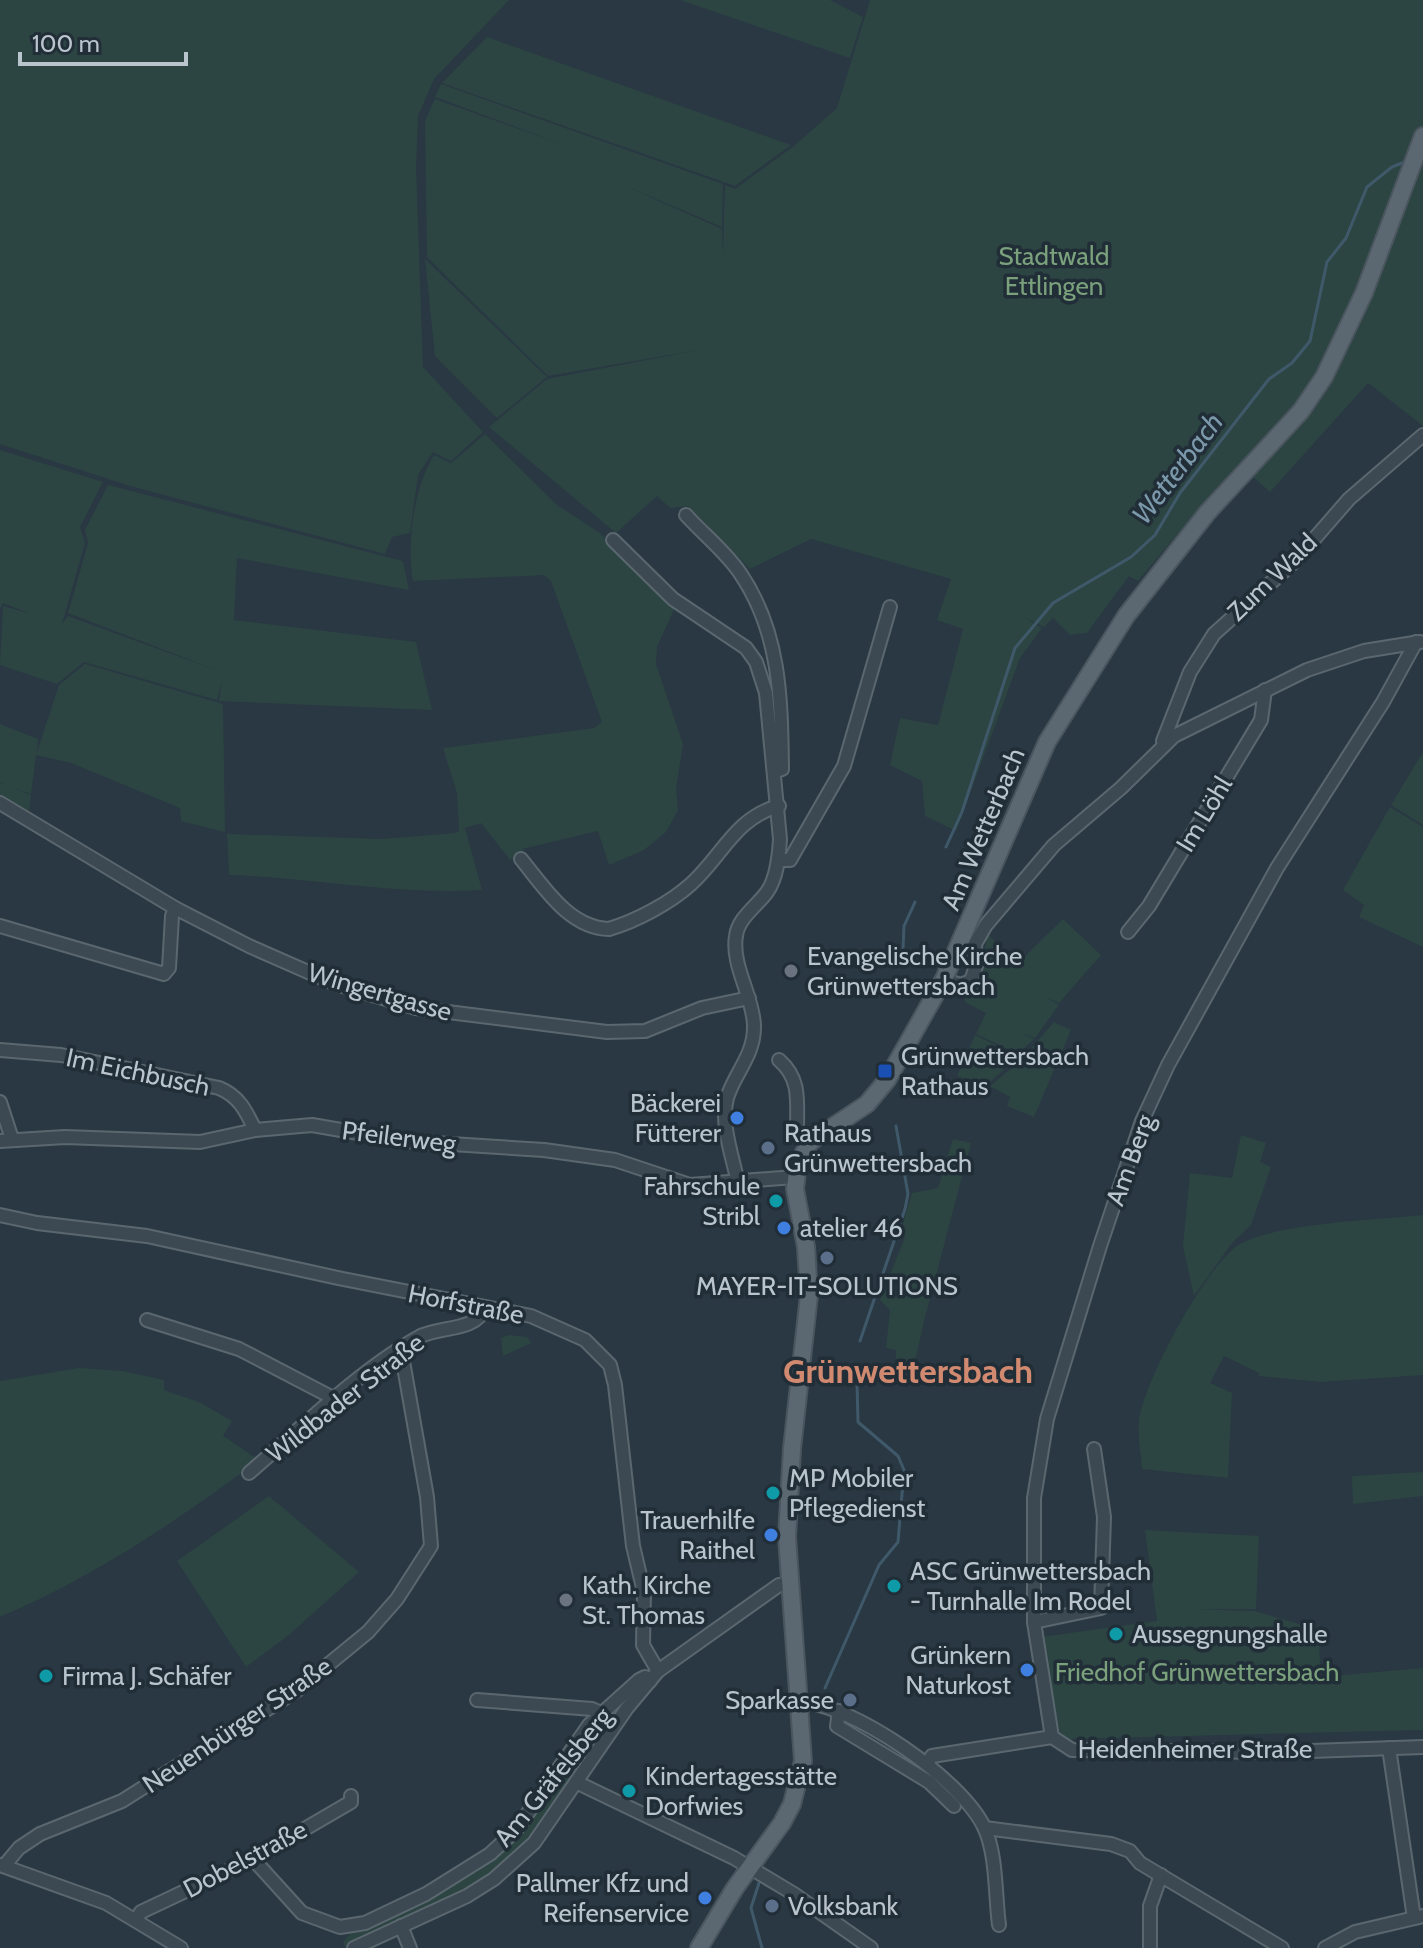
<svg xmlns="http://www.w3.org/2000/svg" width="1423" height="1948" font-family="Cabin,sans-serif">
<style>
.green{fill:#2c4543}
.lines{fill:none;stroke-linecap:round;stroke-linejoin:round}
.stream{stroke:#40596a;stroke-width:3}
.minor-casing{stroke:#5b676f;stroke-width:16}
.major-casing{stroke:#4a555e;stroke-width:20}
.minor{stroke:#3d4952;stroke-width:12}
.major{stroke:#5b6872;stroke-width:16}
.worship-dot{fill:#6b7280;stroke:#212e37;stroke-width:3}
.transit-dot{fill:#1a4fb4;stroke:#212e37;stroke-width:3}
.shop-dot{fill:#3f7fe0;stroke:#212e37;stroke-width:3}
.service-dot{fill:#5c6f8a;stroke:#212e37;stroke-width:3}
.culture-dot{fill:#0f9aa8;stroke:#212e37;stroke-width:3}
.labels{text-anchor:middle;stroke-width:7;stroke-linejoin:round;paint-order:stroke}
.park-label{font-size:26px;fill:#7aa07c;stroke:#212e37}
.street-label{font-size:26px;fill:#bac4cc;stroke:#212e37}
.poi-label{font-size:26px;fill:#bac4cc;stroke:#212e37;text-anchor:start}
.water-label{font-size:28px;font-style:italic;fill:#7c99ac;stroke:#212e37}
.district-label{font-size:34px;font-weight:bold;fill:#d18970;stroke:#212e37}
</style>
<rect width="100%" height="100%" fill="#293842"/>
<!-- green -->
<g class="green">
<path d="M0,0H509L434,79L418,116L416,166L423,367L483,432L451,461L433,452L418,475L410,533L392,537L385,554L130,486L0,444Z"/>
<path d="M680,0H830L863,17L850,58Z"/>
<path d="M870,0H1423V426L1368,383L1270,492L1241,466L1207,499L1138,581L1129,576L1087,633L1070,635L1053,618L1044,627L1022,616L1042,628L1020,658L956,831L925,816L922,781L890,765L900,718L938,725L963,629L937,620L951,579L811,539L750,569L688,506L670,508L657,496L616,533L489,427L547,379L704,349L548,376L427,257L425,121L435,99L567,146L435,97L441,84L723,184L722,227L616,182L722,229L723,254L725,185L735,189L794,146L837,108Z"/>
<path d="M487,37L791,145L735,186L442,83Z"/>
<path d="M425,259L547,377L497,418L435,356Z"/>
<path d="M485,434L557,505L600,533L653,589L676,605L657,647L656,664L683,744L676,789L678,810L666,832L644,850L609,865L598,831L522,849L524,852L510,860L481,823L465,828L482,890C397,895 314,878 229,875L227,834L382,839L455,833L459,831L457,793L443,748L594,728L602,722L551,581L544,575L413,581C406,544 414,487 434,455L451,463Z"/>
<path d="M0,450L103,482L80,527L85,543L62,624L68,616L224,673L68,613L88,543L85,530L108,485L403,561L409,590L237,558L234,620L416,642L432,710L219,701L222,680L217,700L84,662L57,684L0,665L3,606L31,614L3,603L0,609Z"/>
<path d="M85,664L223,704L225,832L181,821L180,808L71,763L36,755L31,794L8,786L31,795L29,811L0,796V783L5,784L0,782V724L38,739L37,752L59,685Z"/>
<path d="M1423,752V825L1391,805Z"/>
<path d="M1390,807L1423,827V947L1359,917L1364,905L1343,890Z"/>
<path d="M1063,919L1101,955L1059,1003L1046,997L1059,1005L1035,1038L1020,1033L1034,1039L1018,1054L976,1034L986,1013L965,1002V992L980,984L987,934L1019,962Z"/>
<path d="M1054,1022L1071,1030L1034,1117L1007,1106L1010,1097L990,1086L1020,1061Z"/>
<path d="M975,1035L1018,1056L986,1086L957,1076Z"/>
<path d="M1241,1135L1266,1143L1260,1162L1271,1167L1251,1225L1232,1243L1194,1296L1183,1246L1190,1173L1232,1178Z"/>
<path d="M953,1139L971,1143L925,1317L914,1366L917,1385L895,1383L896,1350L886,1348L890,1310L880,1300L905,1237L900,1234L912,1193L938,1188Z"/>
<path d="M1423,1215V1375L1321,1382L1259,1376V1373L1224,1356L1210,1383L1232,1393L1228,1478L1142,1469C1141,1453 1137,1435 1139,1420C1144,1382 1208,1260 1242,1243C1280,1223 1377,1220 1423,1215Z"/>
<path d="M509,1335L527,1337L531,1343L503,1356L501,1338Z"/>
<path d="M79,1368L123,1371L164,1380V1390L199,1402L232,1421L223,1436L259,1460C178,1520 93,1578 0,1617V1381Z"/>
<path d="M1423,1472V1496L1353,1504L1352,1476Z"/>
<path d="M269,1496L359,1572L289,1635L246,1667L177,1561Z"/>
<path d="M1145,1530L1259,1536L1256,1609H1193L1255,1611L1319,1630L1320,1677L1423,1668V1730L1067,1739L1060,1732L1041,1637L1157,1621Z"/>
<path d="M635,1689L573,1776L563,1769L592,1727Z"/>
<path d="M560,1772L570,1779C556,1799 543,1822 527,1840C480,1892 407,1918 345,1947L343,1942L353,1930L471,1873Z"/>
</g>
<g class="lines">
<!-- stream -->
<g class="stream">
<path d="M946,847L962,812L1015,648L1053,603L1131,557L1155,535L1180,493L1269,379L1292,363L1310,341L1327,262L1346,238L1367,187L1392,167L1407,161"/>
<path d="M903,949L904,926L915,902"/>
<path d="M860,1341L905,1209L908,1194L896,1126"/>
<path d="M825,1688L879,1565L898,1542L904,1470L898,1456L858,1422L857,1383"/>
<path d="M759,1883L751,1908L762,1948"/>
</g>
<defs>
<g id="minor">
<path d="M686,515C703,534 726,552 740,573C781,633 781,700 782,769L774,772"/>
<path d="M613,540L673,599L746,648L756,662L766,693L780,839C779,856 777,878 767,892C757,906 738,918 736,936C731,965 753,996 754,1025C755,1055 735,1072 727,1098C720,1123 733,1158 738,1183"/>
<path d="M1163,741L1190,672L1214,634L1295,561L1349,499L1423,435"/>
<path d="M0,803L175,908L249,946L333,983L416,1008L607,1032L645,1031L702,1008L749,998"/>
<path d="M521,859C544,887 569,928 609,929C636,921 670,903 691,884C722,856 736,817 779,806"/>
<path d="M778,860H790L844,766L890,607"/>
<path d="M0,926L164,974L169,968L172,916L175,908"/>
<path d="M1128,932L1149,906L1261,720L1265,690"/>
<path d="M944,979L960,985L971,981L976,966L975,944L986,925L1054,845L1121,788L1174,736L1307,670L1364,651L1420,642"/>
<path d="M0,1050L61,1055L219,1088C239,1096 246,1111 255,1130"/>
<path d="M779,1060C801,1079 797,1101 797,1129L810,1142"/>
<path d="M0,1102L12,1139"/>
<path d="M0,1141L65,1137L200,1142L255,1130L312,1125L404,1141L544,1150L615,1160L690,1185L795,1177"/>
<path d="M0,1215L37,1223L147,1236L338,1278L531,1316L585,1340L610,1365L615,1385L633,1546L644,1592L643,1645L658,1671"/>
<path d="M147,1320L239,1349L335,1399"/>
<path d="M249,1473C300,1429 361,1369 419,1337C438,1326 477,1332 484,1308"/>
<path d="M1034,1622L1101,1608L1104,1517L1094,1449"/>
<path d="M477,1700L592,1709L601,1713"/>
<path d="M799,1702C852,1703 961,1779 984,1827C997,1854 995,1895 999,1925"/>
<path d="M839,1711L837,1726L929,1782L954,1806"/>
<path d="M1052,1737L1034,1622V1498L1047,1419L1100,1246L1142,1121L1168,1065L1277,868L1383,702L1416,642"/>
<path d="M1389,1748L1414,1918"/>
<path d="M927,1763L932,1756L1052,1737L1072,1750L1283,1752L1423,1747"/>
<path d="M576,1782L734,1858L794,1894L871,1948"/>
<path d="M985,1828L1111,1844L1130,1851L1140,1863L1282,1948"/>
<path d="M253,1859L302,1913L340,1927L365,1923L426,1894L490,1854L516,1830L589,1725L639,1680L645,1677L650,1681"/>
<path d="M0,1865L106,1903L181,1948"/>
<path d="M4,1866L19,1848L40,1834L122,1801L296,1691L368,1632L397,1599L431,1546L427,1497L401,1350"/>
<path d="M136,1920L141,1912L253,1859L351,1802V1796"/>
<path d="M401,1926L410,1948"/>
<path d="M354,1948L467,1896L494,1879L534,1843L627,1708L658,1671L779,1585L791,1584"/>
<path d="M1150,1948V1906L1161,1875"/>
<path d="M1325,1948L1355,1932L1423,1916"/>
</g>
<path id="major" d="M699,1948L735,1888L782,1823L792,1804L803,1761L787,1537L792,1449L809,1295L806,1247L795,1189L798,1163L810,1142L867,1104L887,1080L944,979L1047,742L1126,616L1207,513L1301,411L1324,377L1364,293L1423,136"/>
</defs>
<!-- minor casing -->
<use href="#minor" class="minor-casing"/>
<!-- major casing -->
<use href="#major" class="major-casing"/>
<!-- minor -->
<use href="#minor" class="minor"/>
<!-- major -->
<use href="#major" class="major"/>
</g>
<!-- markers -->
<g class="worship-dot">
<circle cx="791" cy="971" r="8"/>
<circle cx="566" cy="1600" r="8"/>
</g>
<rect class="transit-dot" x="877" y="1063" width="16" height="16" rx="4"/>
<g class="shop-dot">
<circle cx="737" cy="1118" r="8"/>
<circle cx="784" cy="1228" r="8"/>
<circle cx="771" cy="1535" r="8"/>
<circle cx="1027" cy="1670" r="8"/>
<circle cx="705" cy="1898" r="8"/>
</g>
<g class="service-dot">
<circle cx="768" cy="1148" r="8"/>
<circle cx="827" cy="1258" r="8"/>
<circle cx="850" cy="1700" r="8"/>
<circle cx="772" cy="1906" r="8"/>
</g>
<g class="culture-dot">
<circle cx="776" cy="1201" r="8"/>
<circle cx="773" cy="1493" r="8"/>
<circle cx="894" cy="1586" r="8"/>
<circle cx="1116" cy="1634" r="8"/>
<circle cx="46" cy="1676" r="8"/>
<circle cx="629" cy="1791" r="8"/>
</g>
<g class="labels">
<!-- park labels -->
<g class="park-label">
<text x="1054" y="265">Stadtwald<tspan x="1054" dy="30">Ettlingen</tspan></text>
<text x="1197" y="1681">Friedhof Grünwettersbach</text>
</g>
<!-- street labels -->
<g class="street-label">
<text transform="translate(1272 577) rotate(-44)" y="9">Zum Wald</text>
<text transform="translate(1204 814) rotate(-59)" y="9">Im Löhl</text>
<text transform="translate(983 829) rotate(-67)" y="9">Am Wetterbach</text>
<text transform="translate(380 992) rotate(16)" y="9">Wingertgasse</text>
<text transform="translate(138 1072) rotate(12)" y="9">Im Eichbusch</text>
<text transform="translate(399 1137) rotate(7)" y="9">Pfeilerweg</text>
<text transform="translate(1130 1160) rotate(-70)" y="9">Am Berg</text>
<text transform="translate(466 1304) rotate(11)" y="9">Horfstraße</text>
<text transform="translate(345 1398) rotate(-38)" y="9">Wildbader Straße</text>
<text transform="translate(237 1725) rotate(-34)" y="9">Neuenbürger Straße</text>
<text x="1195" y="1758">Heidenheimer Straße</text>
<text transform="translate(553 1777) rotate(-51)" y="9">Am Gräfelsberg</text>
<text transform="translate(245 1859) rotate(-28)" y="9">Dobelstraße</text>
</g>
<!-- poi labels -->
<g class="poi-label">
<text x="807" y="965">Evangelische Kirche<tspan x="807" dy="30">Grünwettersbach</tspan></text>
<text x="901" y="1065">Grünwettersbach<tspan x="901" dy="30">Rathaus</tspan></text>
<text x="721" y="1112" text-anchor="end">Bäckerei<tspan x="721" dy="30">Fütterer</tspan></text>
<text x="784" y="1142">Rathaus<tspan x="784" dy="30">Grünwettersbach</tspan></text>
<text x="760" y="1195" text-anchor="end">Fahrschule<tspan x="760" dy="30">Stribl</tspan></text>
<text x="800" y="1237">atelier 46</text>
<text x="827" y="1295" text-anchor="middle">MAYER-IT-SOLUTIONS</text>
<text x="789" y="1487">MP Mobiler<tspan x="789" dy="30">Pflegedienst</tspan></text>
<text x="755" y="1529" text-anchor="end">Trauerhilfe<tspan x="755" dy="30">Raithel</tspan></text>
<text x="910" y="1580">ASC Grünwettersbach<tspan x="910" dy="30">- Turnhalle Im Rodel</tspan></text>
<text x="582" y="1594">Kath. Kirche<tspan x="582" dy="30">St. Thomas</tspan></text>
<text x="1132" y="1643">Aussegnungshalle</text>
<text x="1011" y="1664" text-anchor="end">Grünkern<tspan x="1011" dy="30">Naturkost</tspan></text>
<text x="62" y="1685">Firma J. Schäfer</text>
<text x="834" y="1709" text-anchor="end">Sparkasse</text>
<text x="645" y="1785">Kindertagesstätte<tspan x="645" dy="30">Dorfwies</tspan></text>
<text x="689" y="1892" text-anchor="end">Pallmer Kfz und<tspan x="689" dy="30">Reifenservice</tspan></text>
<text x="788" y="1915">Volksbank</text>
</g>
<!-- water labels -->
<g class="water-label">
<text transform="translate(1177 468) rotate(-53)" y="10">Wetterbach</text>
</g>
<!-- district labels -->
<g class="district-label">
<text x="908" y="1383">Grünwettersbach</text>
</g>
</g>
<!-- scale -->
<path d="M20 52v12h166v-12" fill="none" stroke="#bac4cc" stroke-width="4"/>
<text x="32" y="52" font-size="24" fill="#bac4cc" stroke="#212e37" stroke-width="6" paint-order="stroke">100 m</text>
</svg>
